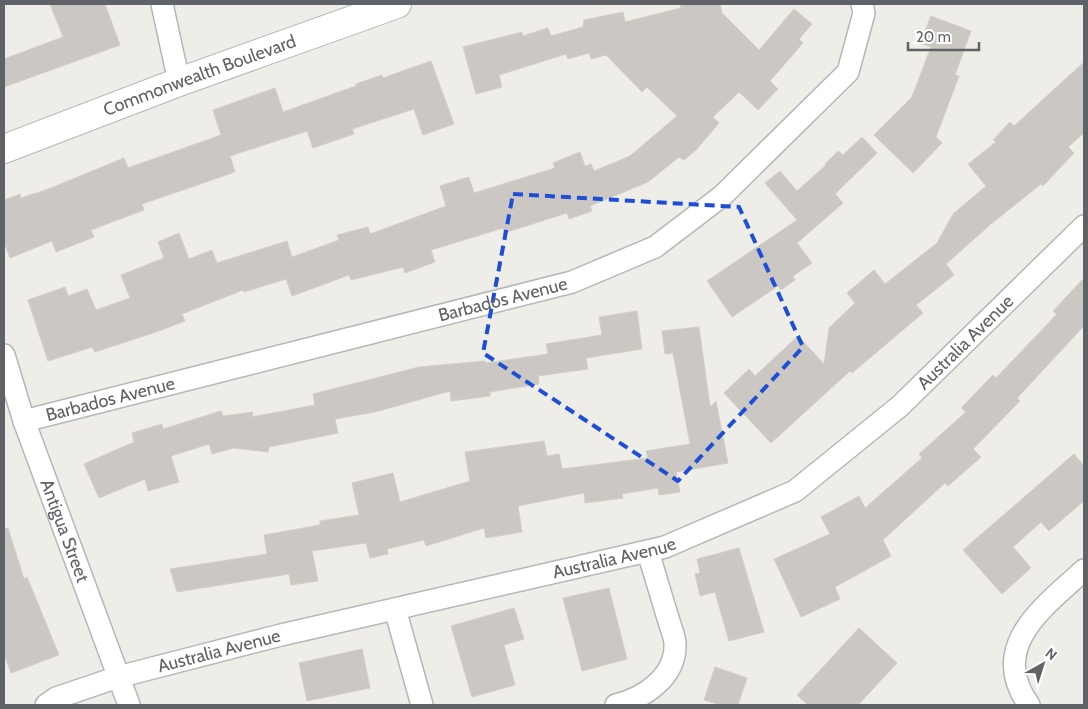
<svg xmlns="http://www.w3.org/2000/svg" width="1088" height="709" font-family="Cabin,sans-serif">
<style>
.building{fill:#cbc8c4;stroke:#d3cfc6}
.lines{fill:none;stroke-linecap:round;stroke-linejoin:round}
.street-casing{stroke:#b4b7ba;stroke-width:24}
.secondary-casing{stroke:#b3b6ba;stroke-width:30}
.street{stroke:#fff;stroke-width:21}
.secondary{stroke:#fff;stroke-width:28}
.marked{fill:none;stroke:#1d4ed8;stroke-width:4;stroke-dasharray:10 6;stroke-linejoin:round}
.labels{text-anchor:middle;stroke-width:4.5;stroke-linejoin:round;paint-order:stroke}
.street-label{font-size:18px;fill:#5f6266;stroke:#fff}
</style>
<rect width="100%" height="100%" fill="#efede7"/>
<!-- building -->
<g class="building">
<path d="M50,4H105L120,45L4,87V59L63,37Z"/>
<path d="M680,4H720L722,13L759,50L794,9L812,24L799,39L803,43L770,81L778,89L758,110L739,92L713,117L719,123L696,150L684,160L679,157L648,182L590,206L592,211L569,219L567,213L504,233L503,228L431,250L435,262L405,273L403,267L351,280L349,275L292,296L286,279L244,292L243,290L182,314L185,321L156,332L95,352L92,347L48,361L28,300L65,287L68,296L87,289L96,310L130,298L121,275L164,258L158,242L179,233L189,259L212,250L217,263L287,241L292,257L339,240L337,235L368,227L370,234L446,206L440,186L469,177L474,193L555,168L553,163L580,152L585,166L591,164L594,171L630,156L677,116L647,87L642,92L606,55L591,59L589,53L568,59L566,54L499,75L502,87L476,94L463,47L522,32L523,36L548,28L551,36L583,27L584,20L623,12L625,22L681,8Z"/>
<path d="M931,16L971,31L955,75L959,76L936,137L942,143L913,173L874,135L912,97L931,47L920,43Z"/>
<path d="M431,61L454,124L423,135L414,109L352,129L354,134L313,148L307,131L230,156L235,172L142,204L144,210L91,230L94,237L56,252L52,241L10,258L4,242V200L20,194L21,198L46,190L124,158L128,168L221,135L213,110L275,88L283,112L356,86V84L382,75L383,78Z"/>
<path d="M1084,62V133L1068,147L1074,153L1043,186L1041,184L991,224L946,264L954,275L916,305L923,313L852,373L850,371L771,443L724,393L749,369L755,376L798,336L824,364L829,328L855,303L847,293L874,270L885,284L937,243L953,214L986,186L968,164L996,142L993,140L1010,122L1014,126Z"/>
<path d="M862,137L877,153L835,194L843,203L797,243L812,263L793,276L795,280L781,290L778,286L732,317L707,281L797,220L765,183L780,171L797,191L826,165L825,164L838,151L843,155Z"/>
<path d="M1084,278V326L1017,398L1020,401L973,449L981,457L948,486L945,483L883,540L891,556L835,587L840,599L801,617L774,559L830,534L821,517L859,496L865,508L922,458L919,454L966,412L961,408L993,375L996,378L1057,314L1053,311Z"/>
<path d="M637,311L642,349L586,358L588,369L538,376L539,384L490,392V396L451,401L450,391L375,412L335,419L338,433L269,447L268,452L233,448L212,454L209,444L171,456L179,482L148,491L145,479L99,498L84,464L134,442L132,433L162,424L163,429L221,411L223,416L253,412L252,417L315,405L313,394L419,367L485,361L486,363L548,354L546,344L602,335L599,317Z"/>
<path d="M699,327L710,407L716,401L728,463L676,472L680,492L659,495L658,488L622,494L623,498L585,503L584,493L518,506L522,532L486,538L484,528L426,546L424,540L387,549L388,554L370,558L366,543L312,551L318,581L291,585L289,574L177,592L170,569L267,554L264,535L320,525V521L359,515L352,483L393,473L400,502L470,481L465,452L544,441L547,456L559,454L562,469L648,458L646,451L690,444L673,353L665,354L662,331Z"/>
<path d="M1074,454L1084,466V501L1049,531L1041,522L1013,547L1031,568L1002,594L963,550Z"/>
<path d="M8,528L24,579L27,577L59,655L11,673L4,654V529Z"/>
<path d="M739,548L764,632L729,641L715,592L700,596L695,574L700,573L697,559Z"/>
<path d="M609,588L627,659L582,671L563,598Z"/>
<path d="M514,608L524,639L504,645L515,685L472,697L451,626Z"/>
<path d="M859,628L897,663L858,705H808L797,695Z"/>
<path d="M362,649L370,688L307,701L299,663Z"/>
<path d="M715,667L747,678L738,705H721L704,700Z"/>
</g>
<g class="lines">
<defs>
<g id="street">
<path d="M162,4L179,82"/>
<path id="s1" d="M4,355L24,421L129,705"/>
<path id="s2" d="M24,421L572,282L655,247L722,196L848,72L864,13L862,4"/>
<path d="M395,609L422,705"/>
<path id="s3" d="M46,705L56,698L118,677L281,635L665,547L795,491L900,406L1084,226"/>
<path d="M616,705C644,698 676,677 675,644C675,636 670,626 668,618C661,596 655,574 648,552"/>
<path d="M1029,705C987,646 1045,606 1084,570"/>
</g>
<g id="secondary">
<path id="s4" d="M4,149L179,82L397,4"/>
</g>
</defs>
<!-- street casing -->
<use href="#street" class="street-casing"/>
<!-- secondary casing -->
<use href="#secondary" class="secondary-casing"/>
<!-- street -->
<use href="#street" class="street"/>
<!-- secondary -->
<use href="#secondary" class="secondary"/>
</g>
<!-- marked area -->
<path class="marked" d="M513,194L739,207L803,347L678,481L483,353Z"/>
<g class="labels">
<!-- street labels -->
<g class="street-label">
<text dy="6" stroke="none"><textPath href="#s4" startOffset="209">Commonwealth Boulevard</textPath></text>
<text dy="6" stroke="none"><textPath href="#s2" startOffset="494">Barbados Avenue</textPath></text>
<text dy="6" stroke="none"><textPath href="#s3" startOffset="1008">Australia Avenue</textPath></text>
<text dy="6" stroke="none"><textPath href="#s2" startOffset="89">Barbados Avenue</textPath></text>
<text dy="6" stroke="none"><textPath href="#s1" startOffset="186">Antigua Street</textPath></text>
<text dy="6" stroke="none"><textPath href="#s3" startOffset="588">Australia Avenue</textPath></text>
<text dy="6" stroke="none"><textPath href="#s3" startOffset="182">Australia Avenue</textPath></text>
</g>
</g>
<!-- border -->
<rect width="1088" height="709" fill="none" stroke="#5f6266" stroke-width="10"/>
<!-- north arrow -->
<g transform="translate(1043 664) rotate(39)" stroke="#ffffff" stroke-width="4" paint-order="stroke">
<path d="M0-4L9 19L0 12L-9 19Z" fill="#5f6266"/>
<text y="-8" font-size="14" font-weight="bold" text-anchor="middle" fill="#5f6266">N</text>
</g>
<!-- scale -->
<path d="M908 42v8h71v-8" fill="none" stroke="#5f6266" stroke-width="2.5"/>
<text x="916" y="42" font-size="15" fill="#5f6266" stroke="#ffffff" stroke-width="4" paint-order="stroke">20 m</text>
</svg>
